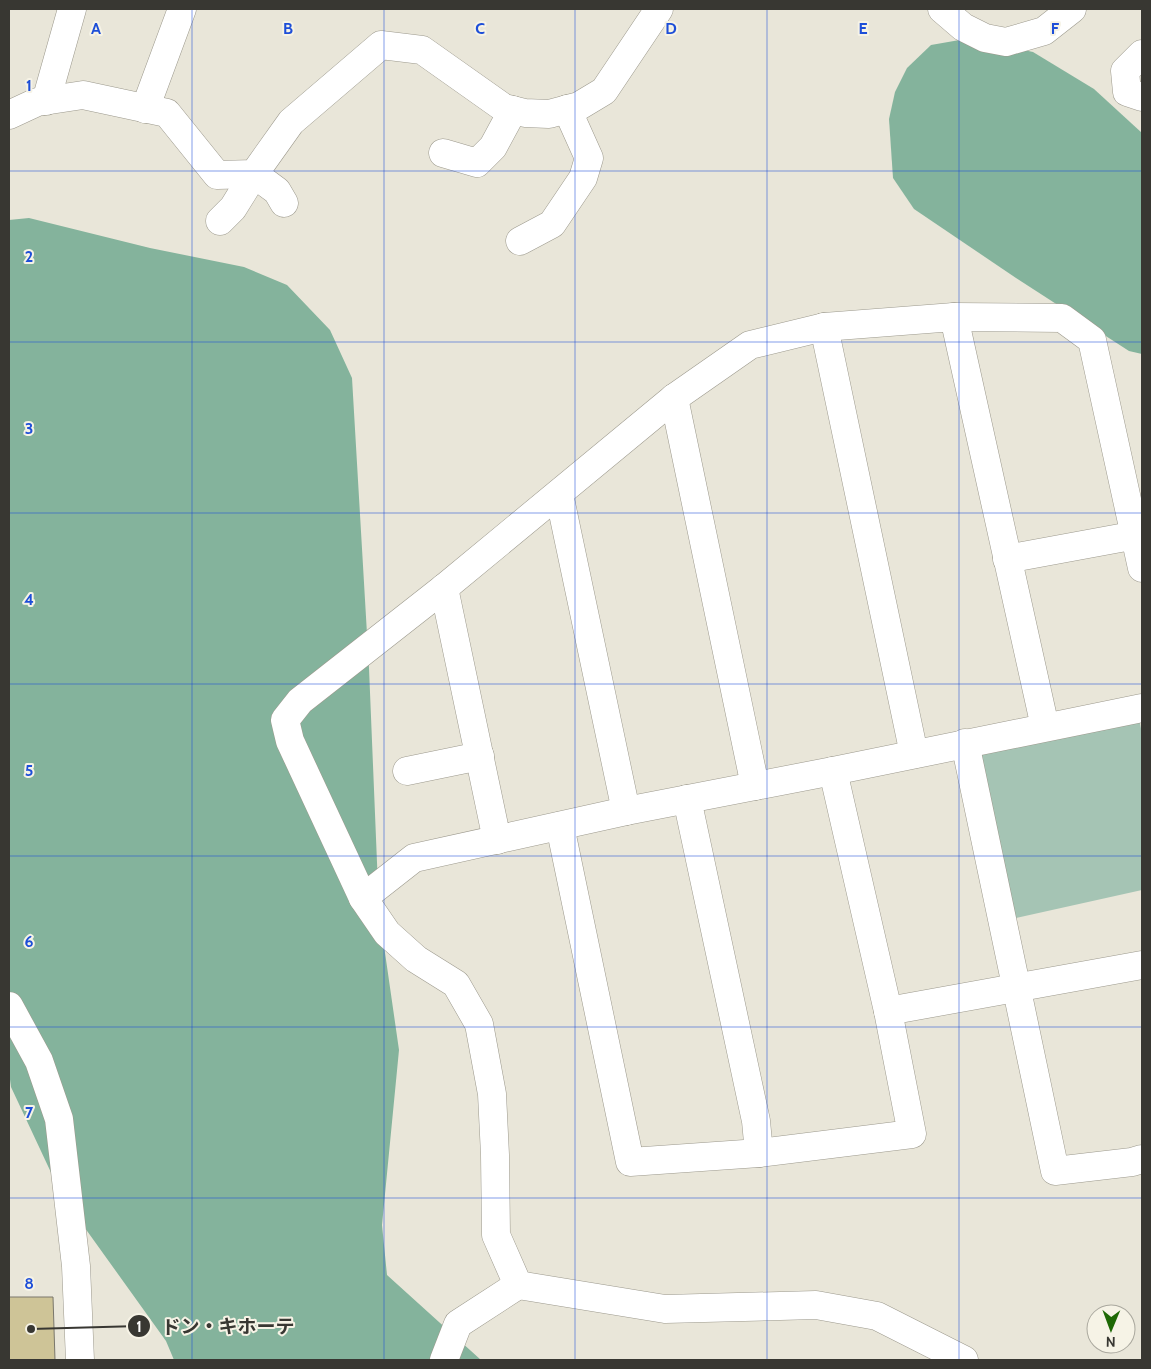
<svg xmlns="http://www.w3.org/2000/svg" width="1151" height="1369" font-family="Cabin,'Noto Sans JP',sans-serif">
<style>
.green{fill:#a5c4b4}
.forest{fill:#84b39c}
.building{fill:#cec497;stroke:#7a776c}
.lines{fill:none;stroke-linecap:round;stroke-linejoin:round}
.minor-casing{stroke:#9c998d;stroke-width:29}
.minor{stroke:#fff;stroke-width:28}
.grid{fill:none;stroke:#1d4ed8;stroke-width:1;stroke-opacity:0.55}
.grid-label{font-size:16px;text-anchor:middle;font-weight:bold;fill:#1d4ed8;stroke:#f6f3e6;stroke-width:4;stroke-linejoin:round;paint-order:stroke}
.leader{fill:none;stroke:#383732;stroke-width:2}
.callout-dot{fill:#383732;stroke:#f6f3e6;stroke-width:2}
.mark-label{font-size:15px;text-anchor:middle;font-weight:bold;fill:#fff}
.callout-label{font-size:19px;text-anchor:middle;font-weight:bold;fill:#383732;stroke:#f6f3e6;stroke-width:4;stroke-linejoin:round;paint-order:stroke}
</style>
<rect width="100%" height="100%" fill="#e9e6d9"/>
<!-- green -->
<path class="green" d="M1139,718L1142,734V890L1011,919L978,751Z"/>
<!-- forest -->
<g class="forest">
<path d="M971,38L1033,52L1094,89L1142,133V354L1129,351L1016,278L914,209L893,178L889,119L895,92L907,68L931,45Z"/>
<path d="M29,218L150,248L244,267L287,285L330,330L352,378L369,668L379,911L399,1050L382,1225L387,1275L481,1360H174L166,1341L62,1196L11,1087L9,1072V220Z"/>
</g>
<!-- building -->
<path class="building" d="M9,1297H53L55,1360H9Z"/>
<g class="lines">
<defs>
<g id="minor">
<path d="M942,9L963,27L985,38L1006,42L1044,31L1072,9"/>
<path d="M1142,54L1125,71L1127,92L1142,97"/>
<path d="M46,101L72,9"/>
<path d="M145,109L182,9"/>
<path d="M9,115L37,102L83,95L167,113L217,175L254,174L291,122L381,45L422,50L504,108L525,113L549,114L579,106L604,91L659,9"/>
<path d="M443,153L477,163L493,147L513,110"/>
<path d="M220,221L233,208L254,174L277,191L284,203"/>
<path d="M520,241L552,224L583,178L589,158L567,109"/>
<path d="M954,317L1045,727"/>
<path d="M824,327L914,754"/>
<path d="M674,398L755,786"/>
<path d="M559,494L626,811"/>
<path d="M1007,559L1142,534"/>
<path d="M444,588L497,840"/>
<path d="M965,743L1055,1171L1132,1162L1142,1159"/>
<path d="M407,771L480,756"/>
<path d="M687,799L756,1121L759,1153"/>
<path d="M560,826L630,1162L759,1153L912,1134L888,1011L833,771"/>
<path d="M363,898L414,858L626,811L833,771L1142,708"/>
<path d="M9,1006L39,1061L59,1119L76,1266L80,1360"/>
<path d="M888,1011L1142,965"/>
<path d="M444,1360L458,1324L518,1285"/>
<path d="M964,1360L877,1316L816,1305L665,1309L518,1285L496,1235L495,1155L492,1094L479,1024L456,984L416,959L387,933L363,898L290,741L285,720L300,701L444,588L674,398L750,345L824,327L954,317L1062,318L1092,340L1142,568"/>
</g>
</defs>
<!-- minor casing -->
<use href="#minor" class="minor-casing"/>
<!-- minor -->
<use href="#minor" class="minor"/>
</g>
<!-- grid -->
<path class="grid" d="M192,9V1360M384,9V1360M575,9V1360M767,9V1360M959,9V1360M9,171H1142M9,342H1142M9,513H1142M9,684H1142M9,856H1142M9,1027H1142M9,1198H1142"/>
<g class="grid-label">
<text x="96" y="34">A</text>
<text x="288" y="34">B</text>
<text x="480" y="34">C</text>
<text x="671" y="34">D</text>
<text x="863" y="34">E</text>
<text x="1055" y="34">F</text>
<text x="29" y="91">1</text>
<text x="29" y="262">2</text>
<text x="29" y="434">3</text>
<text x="29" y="605">4</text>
<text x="29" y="776">5</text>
<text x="29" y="947">6</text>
<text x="29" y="1118">7</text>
<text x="29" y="1289">8</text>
</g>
<!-- callouts -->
<path class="leader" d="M31 1329L139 1326"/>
<g class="callout-dot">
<circle cx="31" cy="1329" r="5"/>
<circle cx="139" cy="1326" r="12"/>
</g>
<g class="mark-label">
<text x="139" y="1332">1</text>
</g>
<g class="callout-label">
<text x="228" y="1333">ドン・キホーテ</text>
</g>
<!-- border -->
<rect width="1151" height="1369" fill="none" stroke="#383732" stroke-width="20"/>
<!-- north arrow -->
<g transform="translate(1111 1329) rotate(181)"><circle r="24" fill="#f6f3e6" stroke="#aaa89e"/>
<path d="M0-4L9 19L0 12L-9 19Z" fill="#1d6804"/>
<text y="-8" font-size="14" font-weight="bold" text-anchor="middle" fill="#383732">N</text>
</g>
</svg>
